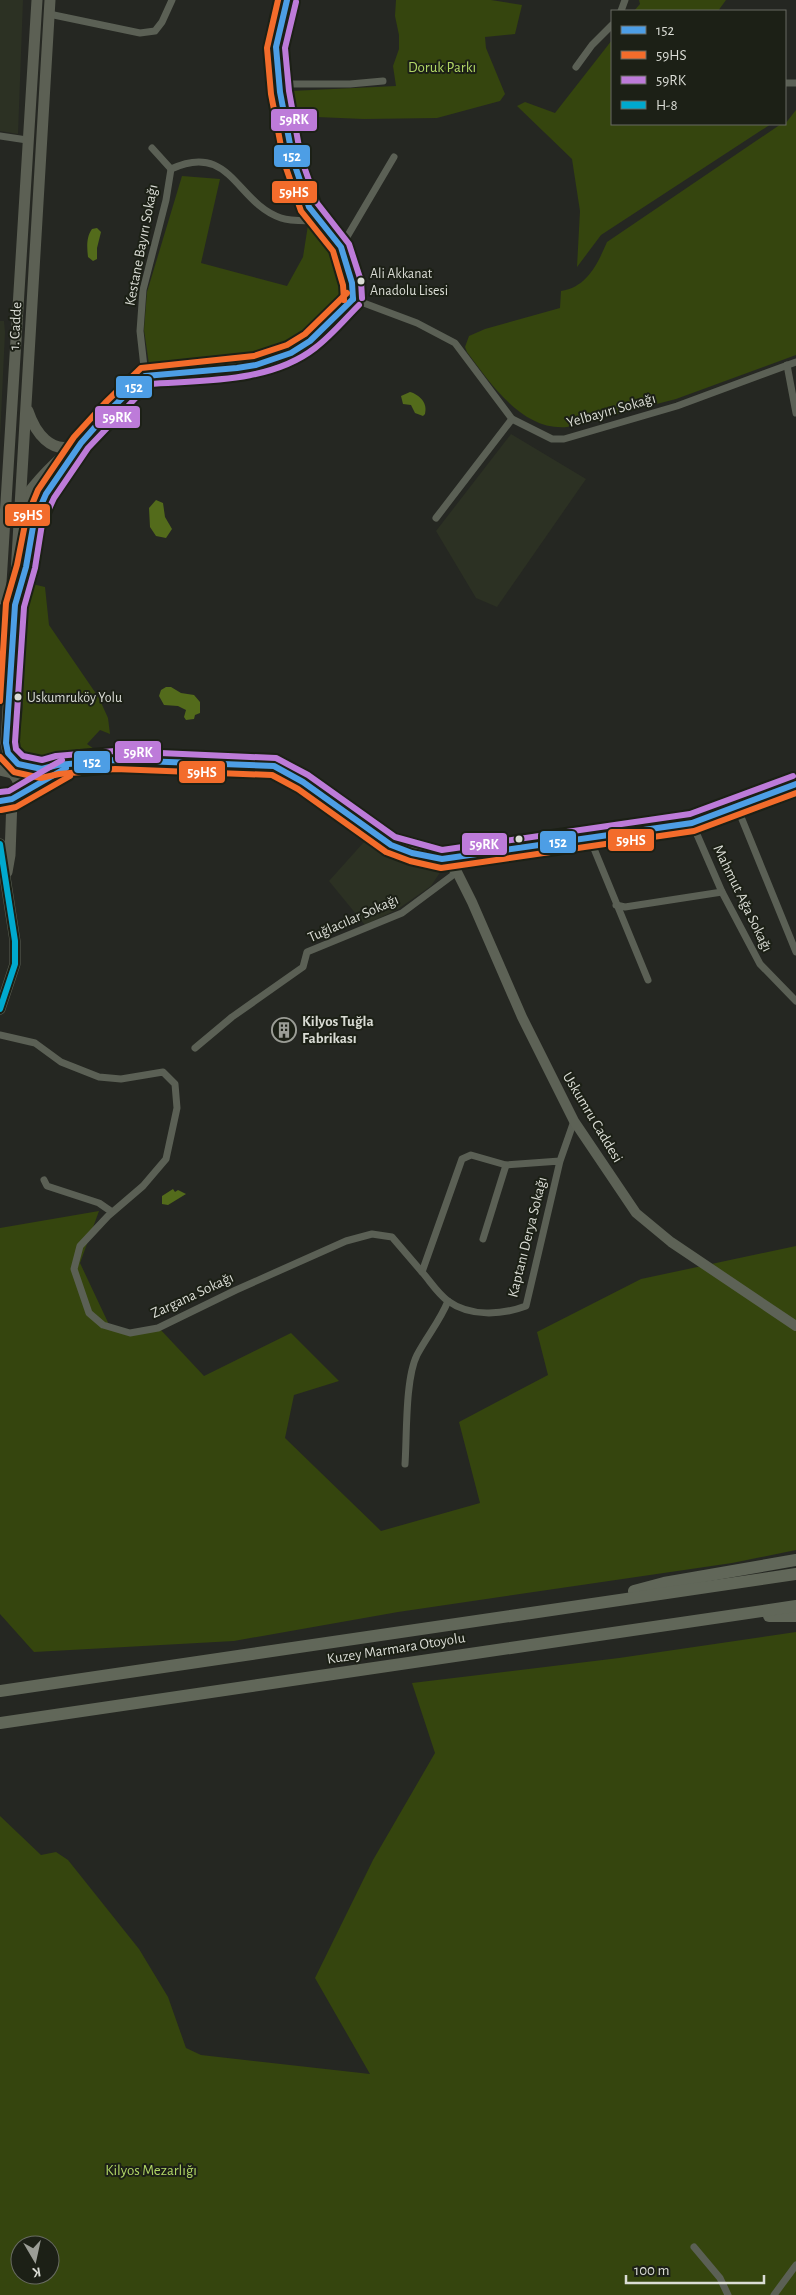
<svg xmlns="http://www.w3.org/2000/svg" width="796" height="2295" font-family="'Alegreya Sans',sans-serif">
<style>
.built{fill:#2c3123}
.green{fill:#35450e;fill-rule:evenodd}
.water{fill:#536b1b}
.lines{fill:none;stroke-linecap:round;stroke-linejoin:round}
.street{stroke:#5b6055;stroke-width:7}
.secondary{stroke:#5d6256;stroke-width:10}
.primary{stroke:#5c6054;stroke-width:11}
.highway{stroke:#616759;stroke-width:12}
.bus-1-casing{stroke:#1c2016;stroke-width:10}
.bus-2-casing{stroke:#1c2016;stroke-width:10}
.bus-3-casing{stroke:#1c2016;stroke-width:10}
.bus-4-casing{stroke:#1c2016;stroke-width:10}
.bus-1{stroke:#4d9ee5;stroke-width:6}
.bus-2{stroke:#f36c2b;stroke-width:6}
.bus-3{stroke:#bd7bd9;stroke-width:6}
.bus-4{stroke:#00a9ce;stroke-width:6}
.bus-dot{fill:#dadcd5;stroke:#1c2016;stroke-width:2}
.labels{text-anchor:middle;stroke-width:4;stroke-linejoin:round;paint-order:stroke}
.bus-label{font-size:14px;fill:#dadcd5;stroke:#1c2016;text-anchor:start}
.park-label{font-size:15px;fill:#b1d666;stroke:#1c2016}
.street-label{font-size:15px;fill:#dadcd5;stroke:#1c2016}
.poi-label{font-size:15px;font-weight:bold;fill:#dadcd5;stroke:#1c2016;text-anchor:start}
.line-badge{stroke:#1c2016;stroke-width:2}
.badge-label{font-size:14px;text-anchor:middle;font-weight:bold;fill:#fff}
</style>
<rect width="100%" height="100%" fill="#252722"/>
<!-- built -->
<g class="built">
<path d="M0,0H23L18,134L0,131Z"/>
<path d="M0,321H4L5,332L0,439Z"/>
<path d="M511,434L586,479L497,607L476,598L436,531Z"/>
<path d="M364,842L417,865L422,862L441,871L431,886L398,909L365,925L329,881Z"/>
</g>
<!-- green -->
<g class="green">
<path d="M396,0H491L522,5L515,34L485,37L486,48L505,94L500,101L437,118L364,119L293,116L291,91L396,86L393,66L399,49V35L395,16Z"/>
<path d="M639,0H726L718,11H634L640,4Z"/>
<path d="M612,40V124H771L601,235L577,267L580,211L572,159L517,106L525,102L555,113Z"/>
<path d="M796,110V355L676,399L567,427C522,431 491,384 467,352L465,347L469,336L485,329L560,308L561,291C587,287 597,265 607,242L781,124H785Z"/>
<path d="M182,176L220,179L201,263L287,286L303,257L308,225C336,232 342,267 348,291L312,333L240,364L150,371L144,330L147,292Z"/>
<path d="M28,583L45,587L49,625L99,698L108,718L110,734L100,730L87,744L97,751C79,754 61,760 43,763C31,765 16,757 14,744C13,736 18,732 20,726C25,709 22,687 18,671Z"/>
<path d="M99,1211L80,1263L112,1331L159,1328L204,1376L291,1333L339,1381L294,1395L285,1438L381,1531L480,1503L459,1422L548,1375L537,1332L641,1279L796,1246V1550L732,1563L398,1612L234,1641L34,1652L0,1614V1228Z"/>
<path d="M796,1632V2295H0V1816L41,1855L56,1852L68,1860L139,1949L168,1997L186,2048L201,2055L370,2074L315,1978L373,1860L435,1753L412,1683L619,1658ZM20,2245H50V2275H20Z"/>
</g>
<!-- water -->
<g class="water">
<path d="M97,228L101,232L97,248V259L93,261L88,257C87,248 86,237 92,229Z"/>
<path d="M410,392C420,395 428,403 425,414L423,416L415,413L411,405L403,404L401,396Z"/>
<path d="M156,500L163,503L165,517L172,529L166,538L156,536L150,527L149,508Z"/>
<path d="M166,687H171L181,693L194,695L200,702V713L195,715L194,719L186,720L184,717L186,710L178,706L164,705L159,696L161,690Z"/>
<path d="M173,1189L175,1192L178,1190L186,1194L168,1205L162,1204V1196Z"/>
</g>
<g class="lines">
<!-- street -->
<g class="street">
<path d="M621,11L625,0"/>
<path d="M49,14L140,33L155,31L162,22L172,0"/>
<path d="M576,67L592,45L612,25"/>
<path d="M785,83H796"/>
<path d="M279,84H350L383,81"/>
<path d="M0,136L27,140"/>
<path d="M152,148L171,169"/>
<path d="M341,247L394,157"/>
<path d="M353,299L417,323L455,343L512,419L552,439H564L677,406L796,362"/>
<path d="M787,365L796,413"/>
<path d="M145,376L140,331L143,290L166,200L171,169C231,141 236,203 281,218C292,222 308,220 320,221"/>
<path d="M436,518L512,419"/>
<path d="M737,807L796,952"/>
<path d="M692,823L722,892L760,964L796,1001"/>
<path d="M590,839L648,980"/>
<path d="M616,905L625,907L722,892"/>
<path d="M0,1035L35,1043L61,1062L99,1077L121,1079L163,1072L175,1084L177,1108L166,1159L143,1186L108,1216L80,1246L74,1269L89,1313L103,1325L130,1333L158,1328L236,1290L346,1241L372,1234L392,1237L422,1272"/>
<path d="M195,1048L232,1017L303,967L307,952L402,913L457,872"/>
<path d="M560,1161L506,1165L471,1155L462,1159L422,1272C430,1281 438,1294 448,1301C470,1317 502,1315 526,1306L560,1161L574,1121"/>
<path d="M44,1180L47,1186L99,1203L112,1212"/>
<path d="M483,1239L506,1165"/>
<path d="M405,1464C407,1436 405,1379 417,1355C427,1336 440,1321 448,1301"/>
<path d="M694,2247L720,2278L728,2295"/>
<path d="M774,2295L796,2265"/>
</g>
<!-- secondary -->
<g class="secondary">
<path d="M81,443L111,409L145,376L237,368L256,365L291,353L310,341L353,299L352,283L341,247L309,207L293,160L280,92L276,47L287,0"/>
<path d="M8,753L18,764L39,769"/>
<path d="M16,776L57,765L115,760L274,766C315,784 346,818 384,841C401,852 423,855 442,859L692,823L796,784"/>
<path d="M16,795L70,766"/>
<path d="M442,859L457,872L472,902L522,1017L574,1121L636,1213L671,1242L796,1326"/>
</g>
<!-- primary -->
<g class="primary">
<path d="M28,411C35,432 51,455 75,445"/>
<path d="M21,503C36,482 54,462 75,447"/>
<path d="M21,584L34,521L46,494L81,443"/>
<path d="M0,599L37,0"/>
<path d="M0,770L12,773C21,781 21,791 12,799L0,801"/>
<path d="M12,773L6,743L50,0"/>
<path d="M0,844L15,941V964L0,1009"/>
<path d="M7,872L10,855L12,799"/>
</g>
<!-- highway -->
<g class="highway">
<path d="M634,1591L664,1583L796,1560"/>
<path d="M769,1616H796"/>
<path d="M0,1691L796,1574"/>
<path d="M0,1723L796,1606"/>
</g>
<defs>
<g id="bus-1">
<path d="M287,0L276,47L280,92L293,160L309,207L341,247L352,283L353,299"/>
<path d="M353,299L310,341L291,353L256,365L237,368L145,376L111,409L81,443L46,494L34,521L26,567L15,605L6,743L8,753L18,764L42,769L57,765L115,760L274,766L303,782L391,845L412,853L442,859L692,823L796,784"/>
<path d="M0,801L12,799L66,768"/>
</g>
<g id="bus-2">
<path d="M278,0L267,48L271,94L284,162L301,211L333,251L343,285L344,300"/>
<path d="M0,701L6,603L17,565L26,519L38,490L74,437L105,403L141,368L254,356L287,345L305,334L347,293"/>
<path d="M0,757L14,772L41,778L59,774L115,769L272,775L298,789L386,852L410,861L441,868L694,831L796,793"/>
<path d="M1,810L16,807L70,776"/>
</g>
<g id="bus-3">
<path d="M296,2L285,48L289,91L301,158L317,203L349,244L361,281L362,298"/>
<path d="M359,305C345,319 331,336 315,348C270,383 203,380 149,384L88,448L54,498L42,524L35,568L24,607L15,742L16,749L23,756L42,760L56,756L115,751L276,758L308,775L395,837L442,850L690,814L793,776"/>
<path d="M0,792L9,791L62,760"/>
</g>
<path id="bus-4" d="M0,844L15,941V964L0,1009"/>
</defs>
<!-- bus-1 casing -->
<use href="#bus-1" class="bus-1-casing"/>
<!-- bus-2 casing -->
<use href="#bus-2" class="bus-2-casing"/>
<!-- bus-3 casing -->
<use href="#bus-3" class="bus-3-casing"/>
<!-- bus-4 casing -->
<use href="#bus-4" class="bus-4-casing"/>
<!-- bus-1 -->
<use href="#bus-1" class="bus-1"/>
<!-- bus-2 -->
<use href="#bus-2" class="bus-2"/>
<!-- bus-3 -->
<use href="#bus-3" class="bus-3"/>
<!-- bus-4 -->
<use href="#bus-4" class="bus-4"/>
</g>
<!-- icons -->
<defs>
<symbol id="building-ring" viewBox="-11 -11 22 22"><circle r="9.5" fill="#1c2016" stroke="#9b9d96" stroke-width="1.5"/><path d="M-4-6H4V6H1V3H-1V6H-4ZM-2.5-4.3h1.7v1.8h-1.7ZM.8-4.3h1.7v1.8H.8ZM-2.5-1h1.7V.8h-1.7ZM.8-1h1.7V.8H.8Z" fill="#9b9d96"/></symbol>
</defs>
<g fill-rule="evenodd">
<use href="#building-ring" x="270" y="1016" width="28" height="28"/>
</g>
<!-- markers -->
<g class="bus-dot">
<circle cx="361" cy="281" r="4.5"/>
<circle cx="18" cy="697" r="4.5"/>
<circle cx="519" cy="839" r="4.5"/>
</g>
<g class="labels">
<!-- bus labels -->
<g class="bus-label">
<text x="370" y="278">Ali Akkanat<tspan x="370" dy="17">Anadolu Lisesi</tspan></text>
<text x="27" y="702">Uskumruköy Yolu</text>
</g>
<!-- park labels -->
<g class="park-label">
<text x="442" y="72">Doruk Parkı</text>
<text x="151" y="2175">Kilyos Mezarlığı</text>
</g>
<!-- street labels -->
<g class="street-label">
<text transform="translate(141 245) rotate(-79)" y="5">Kestane Bayırı Sokağı</text>
<text transform="translate(15 326) rotate(-87)" y="5">1. Cadde</text>
<text transform="translate(611 410) rotate(-16)" y="5">Yelbayırı Sokağı</text>
<text transform="translate(743 898) rotate(64)" y="5">Mahmut Ağa Sokağı</text>
<text transform="translate(353 918) rotate(-24)" y="5">Tuğlacılar Sokağı</text>
<text transform="translate(593 1117) rotate(59)" y="5">Uskumru Caddesi</text>
<text transform="translate(527 1237) rotate(-76)" y="5">Kaptanı Derya Sokağı</text>
<text transform="translate(192 1295) rotate(-25)" y="5">Zargana Sokağı</text>
<text transform="translate(396 1648) rotate(-9)" y="5">Kuzey Marmara Otoyolu</text>
</g>
<!-- poi labels -->
<g class="poi-label">
<text x="302" y="1026">Kilyos Tuğla<tspan x="302" dy="17">Fabrikası</tspan></text>
</g>
</g>
<g class="line-badge">
<rect x="270" y="108" width="48" height="24" rx="5" fill="#bd7bd9"/>
<rect x="273" y="144" width="38" height="24" rx="5" fill="#4d9ee5"/>
<rect x="271" y="180" width="47" height="24" rx="5" fill="#f36c2b"/>
<rect x="115" y="375" width="38" height="24" rx="5" fill="#4d9ee5"/>
<rect x="94" y="405" width="47" height="24" rx="5" fill="#bd7bd9"/>
<rect x="4" y="503" width="47" height="24" rx="5" fill="#f36c2b"/>
<rect x="114" y="740" width="48" height="24" rx="5" fill="#bd7bd9"/>
<rect x="73" y="750" width="38" height="24" rx="5" fill="#4d9ee5"/>
<rect x="178" y="760" width="48" height="24" rx="5" fill="#f36c2b"/>
<rect x="607" y="828" width="48" height="24" rx="5" fill="#f36c2b"/>
<rect x="539" y="830" width="38" height="24" rx="5" fill="#4d9ee5"/>
<rect x="461" y="832" width="47" height="24" rx="5" fill="#bd7bd9"/>
</g>
<g class="badge-label">
<text x="294" y="124">59RK</text>
<text x="292" y="161">152</text>
<text x="294" y="197">59HS</text>
<text x="134" y="392">152</text>
<text x="117" y="422">59RK</text>
<text x="28" y="520">59HS</text>
<text x="138" y="757">59RK</text>
<text x="92" y="767">152</text>
<text x="202" y="777">59HS</text>
<text x="631" y="845">59HS</text>
<text x="558" y="847">152</text>
<text x="484" y="849">59RK</text>
</g>
<!-- legend -->
<rect x="611" y="10" width="175" height="115" fill="#1c2016" stroke="#686b62"/>
<rect x="621" y="26" width="25" height="8" fill="#4d9ee5" stroke="#686b62"/>
<text x="656" y="35" font-size="15" fill="#dadcd5">152</text>
<rect x="621" y="51" width="25" height="8" fill="#f36c2b" stroke="#686b62"/>
<text x="656" y="60" font-size="15" fill="#dadcd5">59HS</text>
<rect x="621" y="76" width="25" height="8" fill="#bd7bd9" stroke="#686b62"/>
<text x="656" y="85" font-size="15" fill="#dadcd5">59RK</text>
<rect x="621" y="101" width="25" height="8" fill="#00a9ce" stroke="#686b62"/>
<text x="656" y="110" font-size="15" fill="#dadcd5">H-8</text>
<!-- north arrow -->
<g transform="translate(35 2260) rotate(171)"><circle r="24" fill="#1c2016" stroke="#686b62"/>
<path d="M0-4L9 19L0 12L-9 19Z" fill="#9b9d96"/>
<text y="-8" font-size="14" font-weight="bold" text-anchor="middle" fill="#dadcd5">K</text>
</g>
<!-- scale -->
<path d="M626 2275v8h138v-8" fill="none" stroke="#dadcd5" stroke-width="2.5"/>
<text x="634" y="2275" font-size="15" fill="#dadcd5" stroke="#1c2016" stroke-width="4" paint-order="stroke">100 m</text>
</svg>
